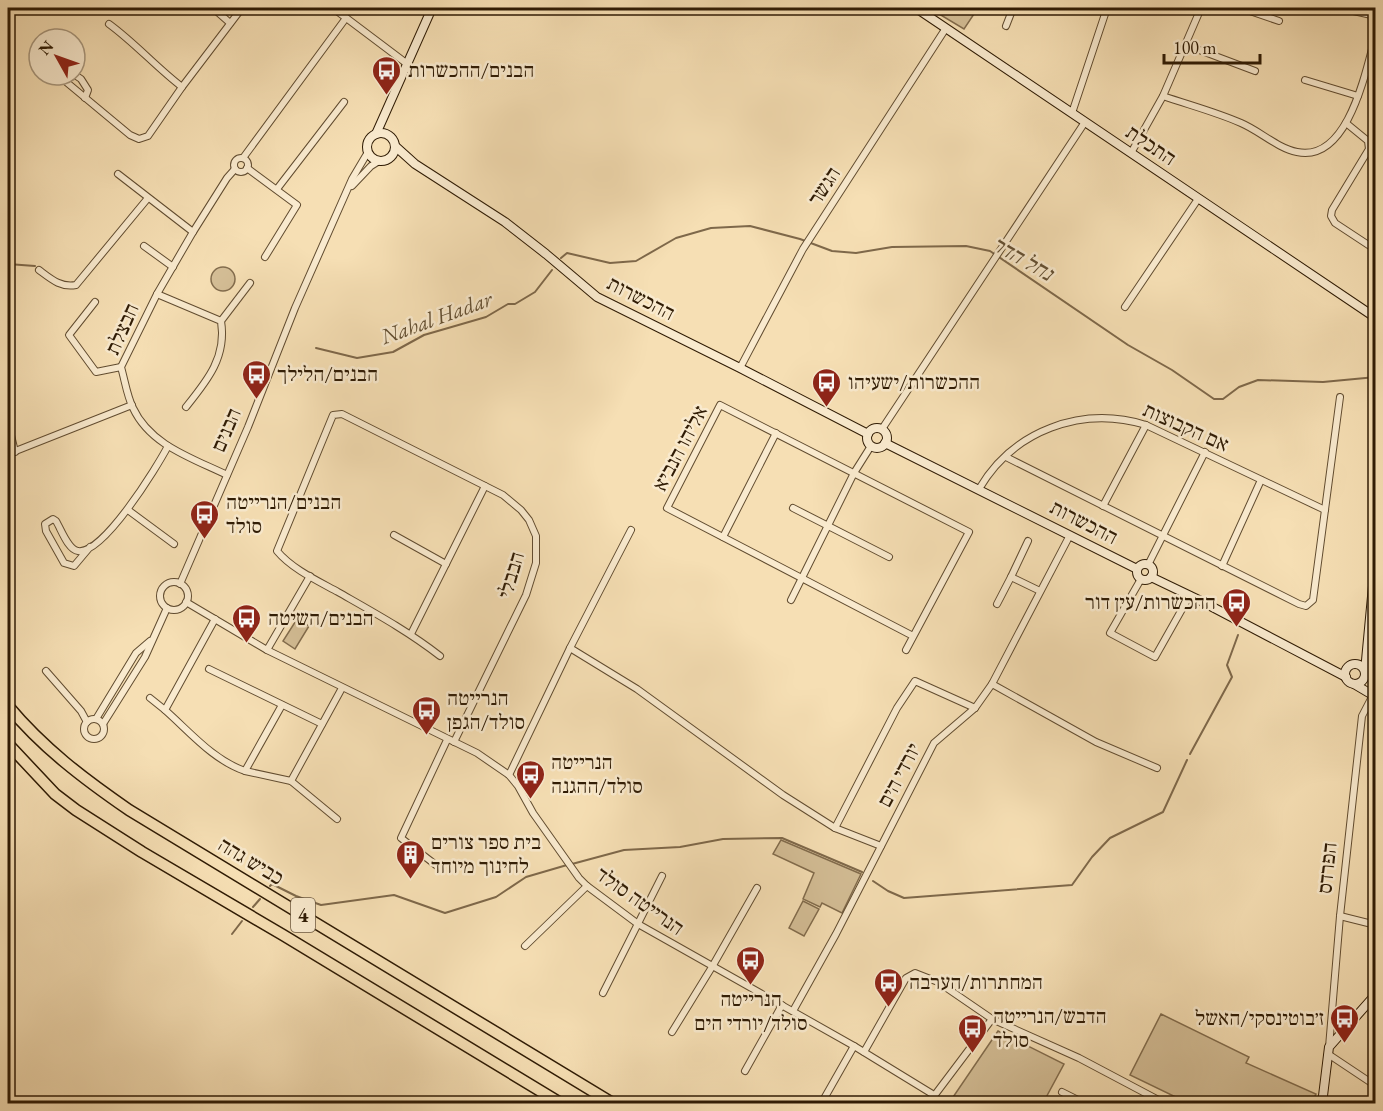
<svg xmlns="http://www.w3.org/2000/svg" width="1383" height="1111" font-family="'EB Garamond','Frank Ruhl Libre',serif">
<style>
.green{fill:#d4be96;stroke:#826c4d;stroke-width:1.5}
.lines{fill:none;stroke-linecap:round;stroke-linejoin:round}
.stream{stroke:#7e684a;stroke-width:2}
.street-casing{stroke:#614c30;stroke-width:8}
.secondary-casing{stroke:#2f1b04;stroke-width:10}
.highway-casing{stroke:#2f1b04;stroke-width:13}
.street{stroke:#f9eace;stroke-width:6}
.secondary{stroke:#f9eace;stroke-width:8}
.highway{stroke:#f6dfb4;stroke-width:10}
.labels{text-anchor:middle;stroke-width:5;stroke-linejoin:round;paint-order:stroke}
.shield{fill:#f9eace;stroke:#6c5941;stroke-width:1.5}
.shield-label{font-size:20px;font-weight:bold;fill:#2f1b04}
.poi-label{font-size:21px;fill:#2f1b04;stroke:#f9eace;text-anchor:start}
.street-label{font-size:21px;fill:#2f1b04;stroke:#f9eace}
.water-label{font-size:22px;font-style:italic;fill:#634f32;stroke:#f9eace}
</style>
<rect width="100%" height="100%" fill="#f6dfb4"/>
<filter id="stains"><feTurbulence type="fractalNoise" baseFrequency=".00333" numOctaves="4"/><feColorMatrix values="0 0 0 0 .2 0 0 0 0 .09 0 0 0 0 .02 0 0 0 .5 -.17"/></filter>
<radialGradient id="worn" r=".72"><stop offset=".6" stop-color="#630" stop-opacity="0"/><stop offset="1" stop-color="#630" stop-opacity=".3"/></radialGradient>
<!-- green -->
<g class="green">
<path d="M929,8H978L964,29Z"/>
<circle cx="223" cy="279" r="12"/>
<path d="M297,619L309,626L295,649L283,641Z"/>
<path d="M781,840L861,874L842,913L822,903L820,907L803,899L814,873L773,854Z"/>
<path d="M803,901L819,909L804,936L789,928Z"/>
<path d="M1161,1014L1249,1057L1246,1063L1316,1094L1311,1103H1188L1130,1075Z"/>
<path d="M998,1031L1064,1064L1043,1103H949Z"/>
</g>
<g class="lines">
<!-- stream -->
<g class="stream">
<path d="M561,258L567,253L610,263L636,261L676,238L711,228L750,226L800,239L832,251L856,253L892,247L966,246L990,251L1128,345L1172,370L1214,399H1223L1239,387L1258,380L1323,382L1376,377"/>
<path d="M8,264L35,266"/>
<path d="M316,348L357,358L393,352L424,335L486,317L508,304H515L535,292L552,270"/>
<path d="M1190,754L1232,677L1227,665L1238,635"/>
<path d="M572,864L624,850L680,847L723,839L782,838L862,872"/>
<path d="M873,881L888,891L904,898L1072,885L1092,857L1110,838L1163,812L1187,760"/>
<path d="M270,886L272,884L296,896L321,905L394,895L445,913L496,897L526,877L567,865"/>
<path d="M253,907L260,899"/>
<path d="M232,934L242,921"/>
</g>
<defs>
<g id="street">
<path d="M213,8L230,23"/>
<path d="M333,8L406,63"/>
<path d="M1241,8L1279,21"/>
<path d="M1340,8L1376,16"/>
<path d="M109,24C135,43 156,67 182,87"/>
<path d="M1006,26L1013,8"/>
<path d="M1186,45L1255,71"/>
<path d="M74,75L65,81L130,135L139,139L148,136L182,87L242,8"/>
<path d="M75,75L81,79L88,90L85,98"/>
<path d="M1305,80L1358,96"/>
<path d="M1163,96C1189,105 1216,112 1241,123C1260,131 1277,148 1297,152C1349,163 1366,69 1376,34"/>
<path d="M1072,113L1107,8"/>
<path d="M1346,123L1368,141L1369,149L1332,210L1331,216L1335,223L1376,250"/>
<path d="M1131,153L1163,96L1201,8"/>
<path d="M243,158L346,18"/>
<circle cx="241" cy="165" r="7"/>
<path d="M247,168L297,205L265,257"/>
<path d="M118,174L193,232"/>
<path d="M352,186L371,166L379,161"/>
<path d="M277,189L344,102"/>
<path d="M144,246L173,267"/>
<path d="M39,270C51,279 61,288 76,285L148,198"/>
<path d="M157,294L221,321C227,357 207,381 186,407"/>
<path d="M95,302L69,335L96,372L121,367"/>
<path d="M1125,307L1198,199"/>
<path d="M221,321L250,283"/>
<path d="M740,368L803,249L946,28"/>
<path d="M8,423L15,452"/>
<path d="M882,429L1085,122"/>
<path d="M8,454L132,405"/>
<path d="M1006,457L1299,604L1306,606L1313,600L1340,397"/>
<path d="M227,475C192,458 150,445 133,408C127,396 125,381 121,367L157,294L193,232L227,178L235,169"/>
<path d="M979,489C1013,431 1081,405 1146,425L1325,510"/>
<path d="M1103,506L1146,425"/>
<path d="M793,508L889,557"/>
<path d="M128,510L174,544"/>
<path d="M394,535L446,564"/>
<path d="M723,537L776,433"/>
<path d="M1028,541L1011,577L1040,591"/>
<path d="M90,547L74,566L64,563L46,531L45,524L53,519L56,521C61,529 68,550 78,551C103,555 157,467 168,446"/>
<path d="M1148,565L1205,452"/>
<path d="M1222,566L1261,480"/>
<path d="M1141,579L1110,633L1155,657L1190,595"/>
<circle cx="174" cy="596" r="14"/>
<path d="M180,584L248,427L295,308L352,179L368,152"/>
<path d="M791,600L854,473L871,446"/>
<path d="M186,602L267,650L477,753L509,775L518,786L533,813L579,878L587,886L638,924L854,1046L934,1095"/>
<path d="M997,604L1011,577"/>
<path d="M215,619L165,710C190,732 213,760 245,771"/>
<path d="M411,634L485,486"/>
<path d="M570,648L637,689L783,795L835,828L881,846"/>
<path d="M267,650L310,576"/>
<path d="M906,650L969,532L720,405L667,508L913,636"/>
<path d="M440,656C408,631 373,612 338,592C318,581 292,569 277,551L333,415L342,414L503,495L521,510L529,520L536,536V563L526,595L454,742"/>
<path d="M209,669L322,724"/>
<path d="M46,671L81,711L87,722"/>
<path d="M992,684L1096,742L1157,768"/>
<path d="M150,698L165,710"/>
<path d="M282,705L245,771L291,781L337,819"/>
<circle cx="94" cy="729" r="10"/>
<path d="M96,719L136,653L150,641"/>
<path d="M103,724L145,657L167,608"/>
<path d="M509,775L570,648L631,530"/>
<path d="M291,781L342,688"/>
<path d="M835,828L897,708L915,681L975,708"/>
<path d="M441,869L401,838L447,740"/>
<path d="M1340,916L1376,925"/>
<path d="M525,946L587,886"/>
<path d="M603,993L662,876"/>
<path d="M793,1011L836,934L934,743L975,708L992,684L1070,535"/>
<path d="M672,1032L712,967L757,888"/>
<path d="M1329,1047L1340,916L1362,716L1373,695"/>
<path d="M864,1052L906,978L915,973L938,982L992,1019L1079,1058L1166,1104"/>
<path d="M1328,1054L1376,1086"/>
<path d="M745,1071L782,1005"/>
<path d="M1062,1092L1086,1104"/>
<path d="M821,1104L854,1046"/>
<path d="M928,1104L992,1019"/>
</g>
<g id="secondary">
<path d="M916,8L1376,318"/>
<circle cx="381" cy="147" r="14"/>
<path d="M376,134L432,8"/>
<path d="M395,146L415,164L505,222L546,254L597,297L740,368L868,434"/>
<circle cx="877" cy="438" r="10"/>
<path d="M885,443L1137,569"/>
<circle cx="1145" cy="572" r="8"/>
<path d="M1151,577L1199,600L1346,677"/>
<circle cx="1355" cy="674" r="10"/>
<path d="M1365,671L1376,554"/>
<path d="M1354,684L1376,697"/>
<path d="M1322,1104L1329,1047L1376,994"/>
</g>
<g id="highway">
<path d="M8,706C43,748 84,779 129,810L614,1104"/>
<path d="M8,744L55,794L76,810L142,852L283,935L562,1104"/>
</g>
</defs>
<!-- street casing -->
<use href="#street" class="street-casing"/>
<!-- secondary casing -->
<use href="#secondary" class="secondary-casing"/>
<!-- highway casing -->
<use href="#highway" class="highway-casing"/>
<!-- street -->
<use href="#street" class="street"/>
<!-- secondary -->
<use href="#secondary" class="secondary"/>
<!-- highway -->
<use href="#highway" class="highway"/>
</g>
<!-- icons -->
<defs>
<symbol id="bus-pin" viewBox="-11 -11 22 30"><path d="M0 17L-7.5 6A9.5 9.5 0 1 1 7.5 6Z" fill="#8f2418" stroke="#f9eace"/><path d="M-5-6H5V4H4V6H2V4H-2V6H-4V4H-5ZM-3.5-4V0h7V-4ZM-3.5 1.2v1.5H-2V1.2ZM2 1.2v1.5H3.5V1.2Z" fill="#fff"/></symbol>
<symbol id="building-pin" viewBox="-11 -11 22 30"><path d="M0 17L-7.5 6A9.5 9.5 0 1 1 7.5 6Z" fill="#8f2418" stroke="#f9eace"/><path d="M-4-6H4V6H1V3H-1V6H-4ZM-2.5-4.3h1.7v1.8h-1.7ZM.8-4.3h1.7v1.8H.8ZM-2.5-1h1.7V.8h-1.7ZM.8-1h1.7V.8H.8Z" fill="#fff"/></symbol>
</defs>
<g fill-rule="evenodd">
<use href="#bus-pin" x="370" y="54" width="33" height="45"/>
<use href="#bus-pin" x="240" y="358" width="33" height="45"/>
<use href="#bus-pin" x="810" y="366" width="33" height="45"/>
<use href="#bus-pin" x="188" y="498" width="33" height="45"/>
<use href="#bus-pin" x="1220" y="586" width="33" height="45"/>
<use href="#bus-pin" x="230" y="602" width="33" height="45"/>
<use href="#bus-pin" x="410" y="694" width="33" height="45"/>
<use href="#bus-pin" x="514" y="758" width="33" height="45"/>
<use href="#building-pin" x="394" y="838" width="33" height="45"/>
<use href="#bus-pin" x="734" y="944" width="33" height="45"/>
<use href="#bus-pin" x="872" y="966" width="33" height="45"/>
<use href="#bus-pin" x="1328" y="1002" width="33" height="45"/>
<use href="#bus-pin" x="956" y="1012" width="33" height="45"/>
</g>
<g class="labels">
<!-- shield labels -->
<rect class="shield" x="291" y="898" width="24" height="34" rx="4.5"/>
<g class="shield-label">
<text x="303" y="922">4</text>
</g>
<!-- poi labels -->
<g class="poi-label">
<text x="408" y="77">הבנים/ההכשרות</text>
<text x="277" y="381">הבנים/הלילך</text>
<text x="848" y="389">ההכשרות/ישעיהו</text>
<text x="226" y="509">הבנים/הנרייטה<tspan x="226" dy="24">סולד</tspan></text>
<text x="1216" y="609" text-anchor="end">ההכשרות/עין דור</text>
<text x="268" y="625">הבנים/השיטה</text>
<text x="447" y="705">הנרייטה<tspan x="447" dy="24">סולד/הגפן</tspan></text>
<text x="551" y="769">הנרייטה<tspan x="551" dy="24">סולד/ההגנה</tspan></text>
<text x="431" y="849">בית ספר צורים<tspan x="431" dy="24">לחינוך מיוחד</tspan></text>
<text x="909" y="989">המחתרות/הערבה</text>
<text x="751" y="1006" text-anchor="middle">הנרייטה<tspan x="751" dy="24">סולד/יורדי הים</tspan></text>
<text x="993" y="1023">הדבש/הנרייטה<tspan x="993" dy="24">סולד</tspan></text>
<text x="1324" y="1025" text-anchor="end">ז׳בוטינסקי/האשל</text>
</g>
<!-- street labels -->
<g class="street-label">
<text transform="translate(1151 145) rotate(34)" y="7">התכלת</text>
<text transform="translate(824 186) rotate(-57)" y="7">הגשר</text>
<text transform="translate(641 298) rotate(27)" y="7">ההכשרות</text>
<text transform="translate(122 329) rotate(-66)" y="7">חבצלת</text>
<text transform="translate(1186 427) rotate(24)" y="7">אם הקבוצות</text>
<text transform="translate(226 430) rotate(-67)" y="7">הבנים</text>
<text transform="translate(680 448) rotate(-62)" y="7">אליהו הנביא</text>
<text transform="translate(1084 522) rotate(27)" y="7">ההכשרות</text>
<text transform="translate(511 575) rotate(-74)" y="7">הבבלי</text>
<text transform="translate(899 775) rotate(-62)" y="7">יורדי הים</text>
<text transform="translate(251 861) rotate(31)" y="7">כביש גהה</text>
<text transform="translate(1327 868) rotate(-84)" y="7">הפרדס</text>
<text transform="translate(640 901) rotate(35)" y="7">הנרייטה סולד</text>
</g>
<!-- water labels -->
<g class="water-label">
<text transform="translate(1023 258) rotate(30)" y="8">נחל הדר</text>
<text transform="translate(436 317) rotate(-20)" y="8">Nahal Hadar</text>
</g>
</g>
<!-- margin -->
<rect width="1383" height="1111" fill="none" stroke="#f6dfb4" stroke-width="30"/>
<rect x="9" y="9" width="1365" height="1093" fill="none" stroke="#2f1b04" stroke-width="3"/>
<rect x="15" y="15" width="1353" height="1081" fill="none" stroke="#2f1b04" stroke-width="1.5"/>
<!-- north arrow -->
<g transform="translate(57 57) rotate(310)"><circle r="28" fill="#f9eace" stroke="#a8977d" stroke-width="1.5"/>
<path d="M0-4.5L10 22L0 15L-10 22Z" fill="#8f2418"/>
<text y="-9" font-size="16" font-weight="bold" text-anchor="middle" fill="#2f1b04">N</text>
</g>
<!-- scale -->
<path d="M1164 54v9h96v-9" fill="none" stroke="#2f1b04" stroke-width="3"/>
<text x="1173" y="54" font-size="18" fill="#2f1b04" stroke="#f9eace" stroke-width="4.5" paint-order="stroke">100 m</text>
<rect width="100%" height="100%" filter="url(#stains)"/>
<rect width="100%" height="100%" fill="url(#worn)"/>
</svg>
